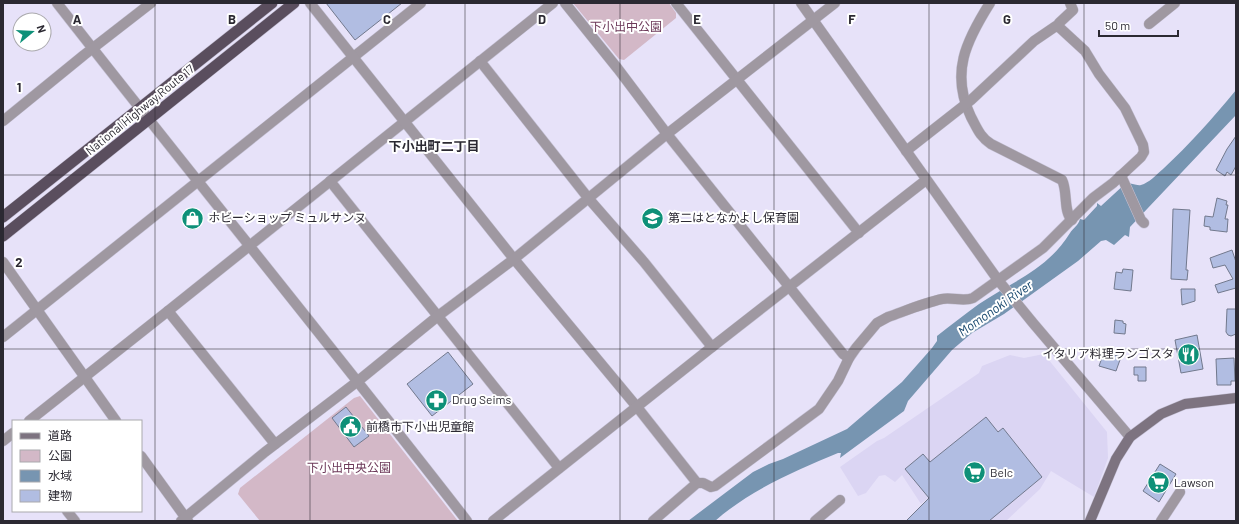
<svg xmlns="http://www.w3.org/2000/svg" width="1239" height="524" font-family="Barlow,'Noto Sans JP',sans-serif">
<style>
.built{fill:#dbd5f3}
.green{fill:#d3b8c7}
.water{fill:#7795b1}
.building{fill:#b1bde2;stroke:#72798d}
.lines{fill:none;stroke-linecap:round;stroke-linejoin:round}
.minor-casing{stroke:#c5c1d5;stroke-width:11}
.tertiary-casing{stroke:#c5c1d5;stroke-width:11}
.secondary-casing{stroke:#c5c1d5;stroke-width:11}
.trunk-casing{stroke:#c5c1d5;stroke-width:12}
.minor{stroke:#9f98a1;stroke-width:10}
.tertiary{stroke:#9f98a1;stroke-width:10}
.secondary{stroke:#7d7380;stroke-width:10}
.trunk{stroke:#5a4e5e;stroke-width:11}
.grid{fill:none;stroke:#2b2932;stroke-width:1;stroke-opacity:0.55}
.labels{text-anchor:middle;stroke-width:4;stroke-linejoin:round;paint-order:stroke}
.park-label{font-size:12px;fill:#6c3959;stroke:#fff}
.street-label{font-size:12px;fill:#2b2932;stroke:#fff}
.poi-label{font-size:12px;fill:#2b2932;stroke:#fff;text-anchor:start}
.neighbourhood-label{font-size:13px;font-weight:bold;fill:#2b2932;stroke:#fff}
.water-label{font-size:13px;font-style:italic;fill:#13446b;stroke:#fff}
.grid-label{font-size:13px;text-anchor:middle;font-weight:bold;fill:#2b2932;stroke:#fff;stroke-width:4;stroke-linejoin:round;paint-order:stroke}
</style>
<rect width="100%" height="100%" fill="#e7e2f9"/>
<!-- built -->
<path class="built" d="M1044,354L1107,432L1108,458L1094,497L1051,471L1040,489L1006,521H947L927,499L921,504L902,475L895,482L885,475L879,476L866,493L858,496L840,467L877,441L884,438L979,373L982,366L1010,355L1024,358Z"/>
<!-- green -->
<g class="green">
<path d="M573,3H669L676,13V18L624,60L619,59Z"/>
<path d="M360,396L458,521H260L238,494L240,488L354,398Z"/>
</g>
<!-- water -->
<path class="water" d="M1236,90V115L1130,227L1129,237L1125,235L1114,245L1106,240L1101,241L1078,261L1004,314L972,333L952,350L908,401L904,411L840,458L841,453H838C795,471 750,490 715,521H688L753,472L769,464L783,459L847,429L902,382L932,348L937,341V336C951,325 965,314 979,304C1013,281 1047,270 1070,233C1073,228 1078,226 1080,219L1084,220L1097,206V203L1101,206L1126,183C1131,183 1137,186 1141,185C1149,183 1157,174 1163,169C1189,145 1213,118 1236,90Z"/>
<!-- building -->
<g class="building">
<path d="M326,3H402L355,40Z"/>
<path d="M1236,136V166L1231,175L1227,172L1225,176L1216,170L1227,149Z"/>
<path d="M1217,198L1227,201L1226,205H1228L1225,219H1228L1227,232L1210,230V227L1204,226L1205,216L1213,217Z"/>
<path d="M1173,209L1190,210L1186,270H1188L1187,280L1171,279Z"/>
<path d="M1232,250L1236,262V288L1218,293L1215,285L1233,279L1225,265L1213,268L1210,258Z"/>
<path d="M1123,269L1133,270L1131,291L1114,289L1116,272L1122,273Z"/>
<path d="M1181,289H1195V301L1182,305Z"/>
<path d="M1227,309H1236V334L1231,336L1228,335L1226,332Z"/>
<path d="M1115,320L1123,321V323L1126,324L1125,334L1114,333Z"/>
<path d="M1197,335L1203,369L1181,373L1175,340Z"/>
<path d="M448,352L473,384L432,416L407,384Z"/>
<path d="M1104,352L1121,357L1116,371L1099,366Z"/>
<path d="M1234,358L1235,381H1231V385H1217L1216,359Z"/>
<path d="M1134,367H1146V381H1138V375H1134Z"/>
<path d="M346,407L369,436L354,447L332,418Z"/>
<path d="M986,417L998,432L1003,428L1042,477L989,521H906L929,498L905,469L923,454L930,462Z"/>
<path d="M1160,464L1176,474L1159,502L1143,491Z"/>
</g>
<g class="lines">
<defs>
<g id="minor">
<path d="M57,3C193,177 332,347 467,521"/>
<path d="M676,3L859,233"/>
<path d="M990,3C966,41 950,73 971,117C977,128 980,137 991,144L1062,180C1068,191 1063,212 1072,220"/>
<path d="M1149,24L1175,3"/>
<path d="M1059,27V23L1073,10L1070,3"/>
<path d="M480,61L589,199L644,262L712,347"/>
<path d="M3,121L84,55L151,3"/>
<path d="M1120,176L1123,180L1141,220L1144,223"/>
<path d="M330,181L559,468"/>
<path d="M514,259L637,407L697,483"/>
<path d="M168,311L275,444"/>
<path d="M3,337L421,3"/>
<path d="M29,421L168,311L553,3"/>
<path d="M3,441L13,433"/>
<path d="M67,511L75,521"/>
<path d="M653,521L697,483H703L711,487L715,486L819,409L838,381L849,358L856,348L877,323L888,317C905,311 924,303 942,299C952,297 964,302 973,298L1043,248L1093,198L1113,183L1141,157L1144,152L1143,145L1125,108L1099,74L1085,51L1060,28L1056,26L1034,41L971,100L906,151"/>
<path d="M815,521L840,500"/>
<path d="M1161,521L1180,492"/>
</g>
<g id="tertiary">
<path d="M310,3L514,259"/>
<path d="M565,3L618,69L667,134L843,354L849,358"/>
<path d="M801,3L998,280L1033,323L1130,437"/>
<path d="M3,262L116,421"/>
<path d="M141,456L188,521"/>
<path d="M181,521L265,452L358,381L438,316L514,259L667,134L835,3"/>
<path d="M493,521L712,347L926,180"/>
</g>
<path id="secondary" d="M1090,521L1116,459L1130,437L1161,414L1185,404L1236,398"/>
<g id="trunk">
<path d="M3,217L272,3"/>
<path d="M3,236L294,3"/>
</g>
</defs>
<!-- minor casing -->
<use href="#minor" class="minor-casing"/>
<!-- tertiary casing -->
<use href="#tertiary" class="tertiary-casing"/>
<!-- secondary casing -->
<use href="#secondary" class="secondary-casing"/>
<!-- trunk casing -->
<use href="#trunk" class="trunk-casing"/>
<!-- minor -->
<use href="#minor" class="minor"/>
<!-- tertiary -->
<use href="#tertiary" class="tertiary"/>
<!-- secondary -->
<use href="#secondary" class="secondary"/>
<!-- trunk -->
<use href="#trunk" class="trunk"/>
</g>
<!-- grid -->
<path class="grid" d="M155,3V521M310,3V521M465,3V521M620,3V521M774,3V521M929,3V521M1084,3V521M3,175H1236M3,349H1236"/>
<!-- icons -->
<defs>
<symbol id="shop-disc" viewBox="-11 -11 22 22"><circle r="9.5" fill="#0e9078" stroke="#fff"/><path d="M-5-2.5h2.3a2.7 3.5 0 0 1 5.4 0H5L5.5 6h-11ZM-1.5-2.5h3a1.5 2.3 0 0 0-3 0Z" fill="#fff"/></symbol>
<symbol id="school-disc" viewBox="-11 -11 22 22"><circle r="9.5" fill="#0e9078" stroke="#fff"/><path d="M0-5L7-2L0 1L-7-2ZM-4 1L0 2.5L4 1V4Q0 6-4 4Z" fill="#fff"/></symbol>
<symbol id="restaurant-disc" viewBox="-11 -11 22 22"><circle r="9.5" fill="#0e9078" stroke="#fff"/><path d="M-5-6h1v4h1v-4h1v4h1v-4h1v5L-1.5 .5V6h-2V.5L-5-1ZM5-6V6H3V1.5H1.5Q1.5-4 5-6Z" fill="#fff"/></symbol>
<symbol id="pharmacy-disc" viewBox="-11 -11 22 22"><circle r="9.5" fill="#0e9078" stroke="#fff"/><path d="M-2-6h4v4h4v4h-4v4h-4v-4h-4v-4h4Z" fill="#fff"/></symbol>
<symbol id="civic-disc" viewBox="-11 -11 22 22"><circle r="9.5" fill="#0e9078" stroke="#fff"/><path d="M-.6-6.5H3V-4.5H.6V-3L4-1V1h2V6H-6V1h2V-1L-.6-3ZM-1.2 2.5V6h2.4V2.5Z" fill="#fff"/></symbol>
<symbol id="supermarket-disc" viewBox="-11 -11 22 22"><circle r="9.5" fill="#0e9078" stroke="#fff"/><path d="M-6-5.5h2.5l.6 2H6L4.5 2H-2.5L-4.4-4H-6ZM-1.5 3.2a1.3 1.3 0 1 0 .1 0ZM3 3.2a1.3 1.3 0 1 0 .1 0Z" fill="#fff"/></symbol>
</defs>
<g fill-rule="evenodd">
<use href="#shop-disc" x="180" y="206" width="25" height="25"/>
<use href="#school-disc" x="640" y="206" width="25" height="25"/>
<use href="#restaurant-disc" x="1176" y="342" width="25" height="25"/>
<use href="#pharmacy-disc" x="424" y="388" width="25" height="25"/>
<use href="#civic-disc" x="338" y="414" width="25" height="25"/>
<use href="#supermarket-disc" x="962" y="460" width="25" height="25"/>
<use href="#supermarket-disc" x="1146" y="470" width="25" height="25"/>
</g>
<g class="labels">
<!-- park labels -->
<g class="park-label">
<text x="626" y="31">下小出中公園</text>
<text x="349" y="472">下小出中央公園</text>
</g>
<!-- street labels -->
<g class="street-label">
<text transform="translate(140 110) rotate(-39)" y="4">National Highway Route 17</text>
</g>
<!-- poi labels -->
<g class="poi-label">
<text x="208" y="222">ホビーショップ ミュルサンヌ</text>
<text x="668" y="222">第二はとなかよし保育園</text>
<text x="1174" y="358" text-anchor="end">イタリア料理ランゴスタ</text>
<text x="452" y="404">Drug Seims</text>
<text x="366" y="431">前橋市下小出児童館</text>
<text x="990" y="477">Belc</text>
<text x="1174" y="487">Lawson</text>
</g>
<!-- neighbourhood labels -->
<g class="neighbourhood-label">
<text x="434" y="151">下小出町二丁目</text>
</g>
<!-- water labels -->
<g class="water-label">
<text transform="translate(995 308) rotate(-35)" y="5">Momonoki River</text>
</g>
</g>
<g class="grid-label">
<text x="77" y="24">A</text>
<text x="232" y="24">B</text>
<text x="387" y="24">C</text>
<text x="542" y="24">D</text>
<text x="697" y="24">E</text>
<text x="852" y="24">F</text>
<text x="1007" y="24">G</text>
<text x="19" y="92">1</text>
<text x="19" y="267">2</text>
</g>
<!-- border -->
<rect width="1239" height="524" fill="none" stroke="#2b2932" stroke-width="8"/>
<!-- legend -->
<rect x="12" y="420" width="130" height="92" fill="#ffffff" stroke="#aaa9ad"/>
<rect x="20" y="433" width="20" height="6" fill="#7d7380" stroke="#aaa9ad"/>
<text x="48" y="440" font-size="12" fill="#2b2932">道路</text>
<rect x="20" y="450" width="20" height="12" fill="#d3b8c7" stroke="#aaa9ad"/>
<text x="48" y="460" font-size="12" fill="#2b2932">公園</text>
<rect x="20" y="470" width="20" height="12" fill="#7795b1" stroke="#aaa9ad"/>
<text x="48" y="480" font-size="12" fill="#2b2932">水域</text>
<rect x="20" y="490" width="20" height="12" fill="#b1bde2" stroke="#aaa9ad"/>
<text x="48" y="500" font-size="12" fill="#2b2932">建物</text>
<!-- north arrow -->
<g transform="translate(32 32) rotate(72)"><circle r="19" fill="#ffffff" stroke="#aaa9ad"/>
<path d="M0-3L7 15L0 10L-7 15Z" fill="#0e9078"/>
<text y="-6" font-size="11" font-weight="bold" text-anchor="middle" fill="#2b2932">N</text>
</g>
<!-- scale -->
<path d="M1099 30v6h79v-6" fill="none" stroke="#2b2932" stroke-width="2"/>
<text x="1105" y="30" font-size="12" fill="#2b2932" stroke="#ffffff" stroke-width="3" paint-order="stroke">50 m</text>
</svg>
